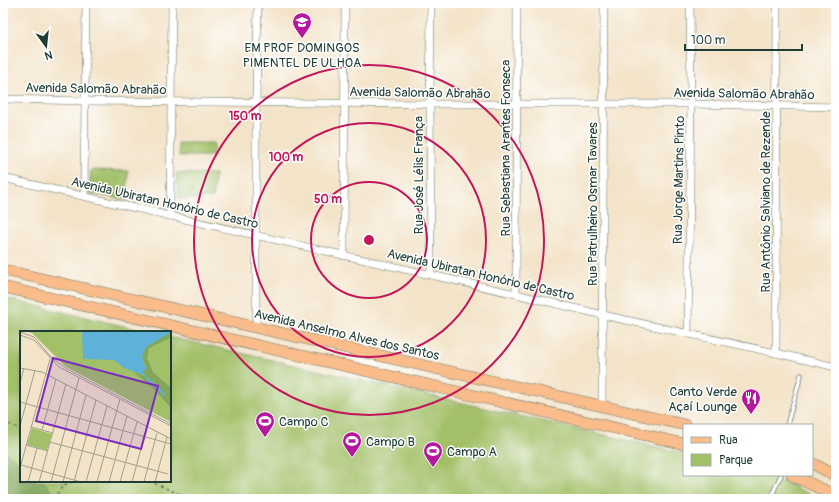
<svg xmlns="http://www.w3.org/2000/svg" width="839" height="502" font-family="Pangolin,sans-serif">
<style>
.green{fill:#a2c068;stroke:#607e4e}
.forest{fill:#81a65c;stroke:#507248}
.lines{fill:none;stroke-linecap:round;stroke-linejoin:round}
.stream{stroke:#5eb1d9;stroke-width:2.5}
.service-casing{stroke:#697768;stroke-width:5}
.minor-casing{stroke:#697768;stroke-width:8}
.primary-casing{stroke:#697768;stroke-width:12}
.path{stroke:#697768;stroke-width:1.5;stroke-dasharray:3 3;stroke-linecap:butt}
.service{stroke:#fff;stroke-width:3.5}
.minor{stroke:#fff;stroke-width:7}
.primary{stroke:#f9bc8a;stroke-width:11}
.ring{fill:none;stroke:#c2185b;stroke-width:2}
.labels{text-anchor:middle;stroke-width:3;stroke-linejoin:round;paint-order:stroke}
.poi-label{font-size:13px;fill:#1f3d34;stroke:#fff;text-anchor:start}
.street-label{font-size:13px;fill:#1f3d34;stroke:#fff}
.inset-river{fill:none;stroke:#5eb1d9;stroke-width:2}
.inset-road{fill:none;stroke:#9ea18d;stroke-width:1}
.view{fill:#7b2cbf;fill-opacity:0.15;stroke:#7b2cbf;stroke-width:2}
.inset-edge{fill:none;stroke:#1f3d34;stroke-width:2}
.centre{fill:#c2185b;stroke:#fff;stroke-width:2}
.ring-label{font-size:12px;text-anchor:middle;font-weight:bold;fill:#c2185b;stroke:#fff;stroke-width:3;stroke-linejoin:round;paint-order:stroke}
</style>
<rect width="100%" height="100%" fill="#fff"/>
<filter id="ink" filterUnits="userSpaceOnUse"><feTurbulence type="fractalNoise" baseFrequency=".025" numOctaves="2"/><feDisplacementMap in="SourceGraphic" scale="8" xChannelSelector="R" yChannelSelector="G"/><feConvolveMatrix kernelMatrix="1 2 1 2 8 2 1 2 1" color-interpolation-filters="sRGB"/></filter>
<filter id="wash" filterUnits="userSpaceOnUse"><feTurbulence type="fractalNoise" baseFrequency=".012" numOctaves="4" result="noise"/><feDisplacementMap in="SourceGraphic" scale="16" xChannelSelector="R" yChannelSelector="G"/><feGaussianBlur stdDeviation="0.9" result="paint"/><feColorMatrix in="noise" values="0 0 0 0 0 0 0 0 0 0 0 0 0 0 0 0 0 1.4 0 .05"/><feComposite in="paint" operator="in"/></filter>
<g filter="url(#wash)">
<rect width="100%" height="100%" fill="#f3e3c8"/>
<!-- green -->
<g class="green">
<path d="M178,143H214L213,156H179Z"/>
<path d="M91,170L128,171L127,200L89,193Z"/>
<path d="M176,173L215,174L213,198L179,199Z"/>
<path d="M3,298L149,332H21V481H170V337L684,453V475H762L789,484L819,499H3Z"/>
</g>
<!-- forest -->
<path class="forest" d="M3,452L21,463V481H43L52,492L67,499H3Z"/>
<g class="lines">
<!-- stream -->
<path class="stream" d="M3,499H4"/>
</g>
</g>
<g filter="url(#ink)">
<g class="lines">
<defs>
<g id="service">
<path d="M788,425V421L801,375"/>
<path d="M770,499L781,475"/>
</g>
<g id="minor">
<path d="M431,3L430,104L431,275"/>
<path d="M3,99L86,101L430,104H691L836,107"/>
<path d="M3,178L431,275L516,294L603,315L776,353L836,367"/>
<path d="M84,196L86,3"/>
<path d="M170,216L172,3"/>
<path d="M344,256L345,3"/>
<path d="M516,294L517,3"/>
<path d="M256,328V102L258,3"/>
<path d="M688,334L691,104L690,3"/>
<path d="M776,353L777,3"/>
<path d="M602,406L604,3"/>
</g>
<g id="primary">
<path d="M3,270L685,425"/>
<path d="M3,287L684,444"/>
<path d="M812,463L836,476"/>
<path d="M792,475L836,496"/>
</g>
</defs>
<!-- service casing -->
<use href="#service" class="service-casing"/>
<!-- minor casing -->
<use href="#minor" class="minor-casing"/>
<!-- primary casing -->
<use href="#primary" class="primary-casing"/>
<!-- path -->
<g class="path">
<path d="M3,422L21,429"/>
<path d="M149,481L191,499"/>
<path d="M53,499L64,485L75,481"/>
</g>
<!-- service -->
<use href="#service" class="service"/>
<!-- minor -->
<use href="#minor" class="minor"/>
<!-- primary -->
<use href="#primary" class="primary"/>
</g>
</g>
<!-- distance rings -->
<g class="ring">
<circle cx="369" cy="240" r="58"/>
<circle cx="369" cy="240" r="117"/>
<circle cx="369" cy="240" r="175"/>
</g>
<!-- icons -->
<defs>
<symbol id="school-pin" viewBox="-11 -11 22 30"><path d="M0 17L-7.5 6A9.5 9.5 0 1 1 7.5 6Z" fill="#b5179e" stroke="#fff"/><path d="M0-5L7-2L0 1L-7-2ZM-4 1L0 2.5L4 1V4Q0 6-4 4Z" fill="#fff"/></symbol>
<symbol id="restaurant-pin" viewBox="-11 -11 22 30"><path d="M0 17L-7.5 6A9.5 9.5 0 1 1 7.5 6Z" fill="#b5179e" stroke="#fff"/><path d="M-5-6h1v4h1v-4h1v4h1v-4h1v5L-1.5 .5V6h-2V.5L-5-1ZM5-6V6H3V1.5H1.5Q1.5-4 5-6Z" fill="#fff"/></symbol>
<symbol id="stadium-pin" viewBox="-11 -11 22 30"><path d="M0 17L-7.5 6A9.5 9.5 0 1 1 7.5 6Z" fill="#b5179e" stroke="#fff"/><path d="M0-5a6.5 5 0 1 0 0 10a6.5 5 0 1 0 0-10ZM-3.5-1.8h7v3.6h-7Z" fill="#fff"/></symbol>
</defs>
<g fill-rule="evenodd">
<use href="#school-pin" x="291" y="11" width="22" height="30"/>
<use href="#restaurant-pin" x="740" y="387" width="22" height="30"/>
<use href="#stadium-pin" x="254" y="410" width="22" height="30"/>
<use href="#stadium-pin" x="341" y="430" width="22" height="30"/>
<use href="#stadium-pin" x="422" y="440" width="22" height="30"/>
</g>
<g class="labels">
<!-- poi labels -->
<g class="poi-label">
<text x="302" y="52" text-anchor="middle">EM PROF DOMINGOS<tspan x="302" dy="15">PIMENTEL DE ULHOA</tspan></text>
<text x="737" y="396" text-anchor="end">Canto Verde<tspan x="737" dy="15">Açaí Lounge</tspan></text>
<text x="279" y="426">Campo C</text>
<text x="366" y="446">Campo B</text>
<text x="447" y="456">Campo A</text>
</g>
<!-- street labels -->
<g class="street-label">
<text transform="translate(96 88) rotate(1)" y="5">Avenida Salomão Abrahão</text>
<text transform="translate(420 92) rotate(1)" y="5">Avenida Salomão Abrahão</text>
<text transform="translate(744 93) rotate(1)" y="5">Avenida Salomão Abrahão</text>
<text transform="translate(505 148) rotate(-90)" y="5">Rua Sebastiana Arantes Fonseca</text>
<text transform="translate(418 175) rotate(-90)" y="5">Rua José Lélis França</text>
<text transform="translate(678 180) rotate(-89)" y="5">Rua Jorge Martins Pinto</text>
<text transform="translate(165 202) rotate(13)" y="5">Avenida Ubiratan Honório de Castro</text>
<text transform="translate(765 202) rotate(-90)" y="5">Rua Antônio Salviano de Rezende</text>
<text transform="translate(592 204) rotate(-90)" y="5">Rua Patrulheiro Osmar Tavares</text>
<text transform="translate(481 274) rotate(13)" y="5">Avenida Ubiratan Honório de Castro</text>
<text transform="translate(347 334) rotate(13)" y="5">Avenida Anselmo Alves dos Santos</text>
</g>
</g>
<!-- overview -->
<g transform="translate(20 331)">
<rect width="151" height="151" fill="#f3e3c8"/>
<path d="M3,0H151V91L46,36L12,2ZM12,97L32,103L27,119L7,114Z" fill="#a2c068"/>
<path d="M151,1L150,7L129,17L127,27L133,41L151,57V77L131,55L113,41L125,45L122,40L126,36L122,26L126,16Z" fill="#81a65c"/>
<path d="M62,0H151V1L126,16L122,26L126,39L122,40L126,45L104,37L94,29L63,28Z" fill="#5eb1d9"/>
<path class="inset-river" d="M126,46L145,64"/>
<path class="inset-road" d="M0,1L14,6L32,27L47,38L151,93M0,4L14,9L39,36L151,95M0,37L22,41L151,108M0,52L4,37M0,71L151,113M0,95L15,39M11,96L33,102M22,99L36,48M30,111L148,143M6,114L28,120M1,134L61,151M0,137L30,28M8,151L17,117M19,151L46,53M31,151L59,47M43,151L66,64M54,151L76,69M66,151L87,75M77,151L100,68M89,151L107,85M100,151L117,91M112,151L130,84M124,151L137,102M135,151L147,106"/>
<path class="view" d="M33,27L138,55L121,118L16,90Z"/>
<rect width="151" height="151" class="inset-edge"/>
</g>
<circle cx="369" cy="240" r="6" class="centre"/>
<g class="ring-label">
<text x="245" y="120">150 m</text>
<text x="286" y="161">100 m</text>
<text x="328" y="203">50 m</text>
</g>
<!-- margin -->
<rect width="839" height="502" fill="none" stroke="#fff" stroke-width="16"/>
<!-- legend -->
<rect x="683" y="424" width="130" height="52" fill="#ffffff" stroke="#a5b1ae"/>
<rect x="691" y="437" width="20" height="6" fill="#f9bc8a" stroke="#a5b1ae"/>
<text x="719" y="444" font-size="12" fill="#1f3d34">Rua</text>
<rect x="691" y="454" width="20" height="12" fill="#a2c068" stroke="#a5b1ae"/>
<text x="719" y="464" font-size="12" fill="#1f3d34">Parque</text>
<!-- north arrow -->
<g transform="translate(46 46) rotate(165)" stroke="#ffffff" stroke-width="3" paint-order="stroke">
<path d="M0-3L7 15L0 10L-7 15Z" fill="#1f3d34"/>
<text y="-6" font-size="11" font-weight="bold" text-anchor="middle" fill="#1f3d34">N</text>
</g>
<!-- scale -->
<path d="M685 44v6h117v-6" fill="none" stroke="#1f3d34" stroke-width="2"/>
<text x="691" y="44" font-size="12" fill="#1f3d34" stroke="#ffffff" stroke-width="3" paint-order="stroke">100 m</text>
</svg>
